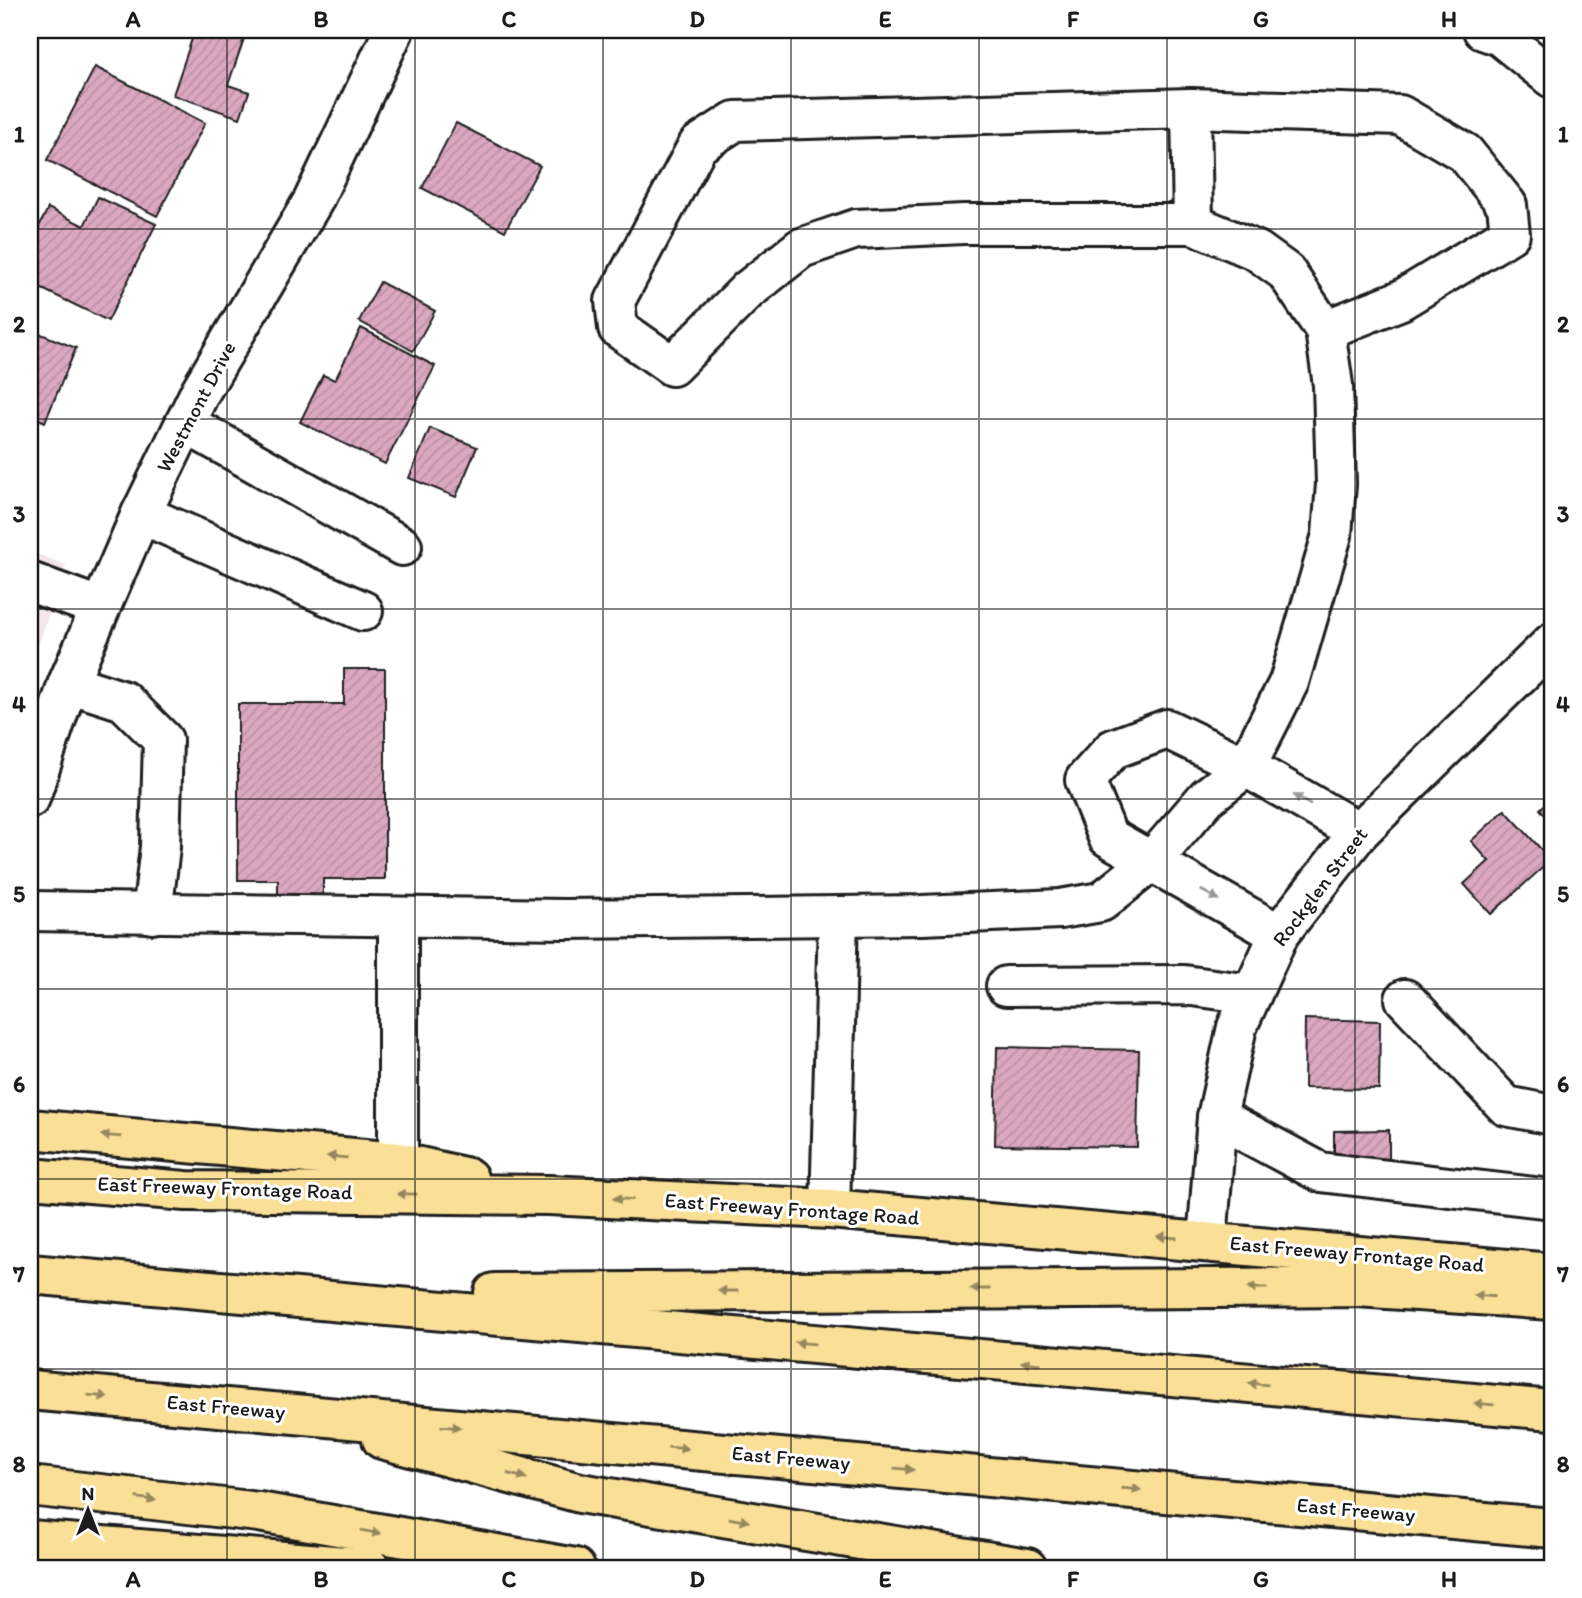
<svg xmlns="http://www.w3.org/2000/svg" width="1582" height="1598" font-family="Itim,sans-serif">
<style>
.built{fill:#f4e5ec}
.building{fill:url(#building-hatch);stroke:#1c1c1c;stroke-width:2}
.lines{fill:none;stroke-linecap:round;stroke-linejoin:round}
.minor-casing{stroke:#1c1c1c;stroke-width:44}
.major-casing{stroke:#1c1c1c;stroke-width:44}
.highway-casing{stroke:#1c1c1c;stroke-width:44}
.minor{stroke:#fff;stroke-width:38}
.major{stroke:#fadf96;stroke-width:38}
.highway{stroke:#fadf96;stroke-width:38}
.oneway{fill:#999}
.oneway2{fill:#96875f}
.grid{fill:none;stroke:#1c1c1c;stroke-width:2;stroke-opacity:0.55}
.labels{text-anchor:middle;stroke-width:6;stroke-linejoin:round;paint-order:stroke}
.street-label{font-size:21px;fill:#1c1c1c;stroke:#fff}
.neatline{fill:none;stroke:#1c1c1c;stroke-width:2.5}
.grid-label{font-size:23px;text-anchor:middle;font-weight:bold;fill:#1c1c1c}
</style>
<defs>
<pattern id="building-hatch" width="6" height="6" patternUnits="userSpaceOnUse" patternTransform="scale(1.75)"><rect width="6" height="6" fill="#dba7c1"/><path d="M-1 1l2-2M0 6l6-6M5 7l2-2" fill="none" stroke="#bb8fa5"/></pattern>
</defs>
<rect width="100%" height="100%" fill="#fff"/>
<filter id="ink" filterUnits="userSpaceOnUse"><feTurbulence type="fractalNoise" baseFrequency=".0143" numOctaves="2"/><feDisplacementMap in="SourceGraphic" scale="14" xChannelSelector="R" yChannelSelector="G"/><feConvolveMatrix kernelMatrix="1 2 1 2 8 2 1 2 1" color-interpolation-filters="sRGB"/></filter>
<g filter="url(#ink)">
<!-- built -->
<path class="built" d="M30,551L66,565L30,669Z"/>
<!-- building -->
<g class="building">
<path d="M195,30H247L228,85L249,92L240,118L173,95Z"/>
<path d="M95,67L205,123L157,216L47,160Z"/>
<path d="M456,123L540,166L505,231L422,188Z"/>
<path d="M98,197L156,224L108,321L30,283V245L48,208L84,226Z"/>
<path d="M380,282L435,311L413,351L359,321Z"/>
<path d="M361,328L435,366L385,464L300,422L323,375L335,380Z"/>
<path d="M31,330L76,348L45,422L30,415Z"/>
<path d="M430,428L477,447L456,497L409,478Z"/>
<path d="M344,669H385V879H323V904H278V880H238V704H344Z"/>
<path d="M1552,798V823L1540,809Z"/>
<path d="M1505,810L1551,860L1491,914L1464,884L1489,861L1471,841Z"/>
<path d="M1305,1019L1380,1021L1379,1089L1304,1088Z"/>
<path d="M997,1047L1139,1050L1137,1147L995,1145Z"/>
<path d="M1389,1130V1169H1334V1131Z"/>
</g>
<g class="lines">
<defs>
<g id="minor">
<path d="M1483,30L1500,36L1552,78"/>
<path d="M1191,108L1193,224"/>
<path d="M185,423L402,546"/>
<path d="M141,514L363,611"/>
<path d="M30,582L99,607"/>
<path d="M68,683L124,701L163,740L160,847L152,914"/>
<path d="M30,798L68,683L141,514L200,392L313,201L394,30"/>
<path d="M30,911L565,919L922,915L1060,909L1101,902L1151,862L1207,797L1246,767L1289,682L1332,535L1336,484L1333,385L1325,330L1286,272L1257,251L1193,224H964L856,229L801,248L748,290L672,366L618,328L615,301L698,145L735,121L1191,108L1400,115L1465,153L1507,205L1510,234L1401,300L1325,330"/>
<path d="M1279,934L1108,837L1085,780L1113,749L1167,729L1246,767L1359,832"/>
<path d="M1006,986L1184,985L1252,994"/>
<path d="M1405,999L1506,1106L1552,1115"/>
<path d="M1217,1117L1320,1172L1552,1199"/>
<path d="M398,1162V918"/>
<path d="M830,1209L838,917"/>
<path d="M1207,1241L1217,1117L1237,1027L1279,934L1359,832L1552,643"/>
</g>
<g id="major">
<path d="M30,1129L398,1162L468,1178"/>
<path d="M30,1178L186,1191L549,1195L830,1209L1552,1273"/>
<path d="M30,1486L259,1512L575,1568"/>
<path d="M30,1540L370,1568"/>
</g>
<g id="highway">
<path d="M30,1274L1552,1410"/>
<path d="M494,1293L1357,1287L1552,1300"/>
<path d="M30,1390L1552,1528"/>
<path d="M382,1439L580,1493L1027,1568"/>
</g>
</defs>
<!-- minor casing -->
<use href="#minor" class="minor-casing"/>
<!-- major casing -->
<use href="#major" class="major-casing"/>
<!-- highway casing -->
<use href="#highway" class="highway-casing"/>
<!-- minor -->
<use href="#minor" class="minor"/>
<!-- major -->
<use href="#major" class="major"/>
<!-- highway -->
<use href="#highway" class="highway"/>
</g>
<!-- one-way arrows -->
<defs><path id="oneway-solid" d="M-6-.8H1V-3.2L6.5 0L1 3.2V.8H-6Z" transform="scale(1.75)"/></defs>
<g class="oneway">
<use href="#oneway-solid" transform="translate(1302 800) rotate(-149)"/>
<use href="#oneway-solid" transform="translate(1210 895) rotate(29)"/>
</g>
<g class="oneway2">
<use href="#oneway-solid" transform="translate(111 1136) rotate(-175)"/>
<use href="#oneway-solid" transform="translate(337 1157) rotate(-175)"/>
<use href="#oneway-solid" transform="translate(407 1194) rotate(-179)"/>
<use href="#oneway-solid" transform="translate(623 1199) rotate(-177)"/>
<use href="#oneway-solid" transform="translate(1167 1237) rotate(-175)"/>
<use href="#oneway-solid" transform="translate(1257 1288) rotate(180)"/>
<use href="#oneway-solid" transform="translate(980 1289) rotate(180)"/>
<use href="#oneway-solid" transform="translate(728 1291) rotate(180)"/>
<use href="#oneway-solid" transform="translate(1484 1296) rotate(-176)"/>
<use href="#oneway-solid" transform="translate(805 1343) rotate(-175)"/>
<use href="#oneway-solid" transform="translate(1031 1363) rotate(-175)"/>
<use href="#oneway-solid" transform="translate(1258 1384) rotate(-175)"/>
<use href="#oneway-solid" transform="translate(98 1396) rotate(5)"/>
<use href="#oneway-solid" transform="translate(1484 1404) rotate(-175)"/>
<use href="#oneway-solid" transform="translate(451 1427) rotate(5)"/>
<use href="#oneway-solid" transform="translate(678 1448) rotate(5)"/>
<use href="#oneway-solid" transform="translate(904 1469) rotate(5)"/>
<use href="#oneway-solid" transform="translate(517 1476) rotate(15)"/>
<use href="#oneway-solid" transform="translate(1131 1489) rotate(5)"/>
<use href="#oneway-solid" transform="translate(146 1499) rotate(7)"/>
<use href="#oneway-solid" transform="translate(739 1520) rotate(10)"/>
<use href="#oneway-solid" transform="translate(371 1532) rotate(10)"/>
</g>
</g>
<!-- grid -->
<path class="grid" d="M227,30V1568M415,30V1568M603,30V1568M791,30V1568M979,30V1568M1167,30V1568M1355,30V1568M30,229H1552M30,419H1552M30,609H1552M30,799H1552M30,989H1552M30,1179H1552M30,1369H1552"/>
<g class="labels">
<!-- street labels -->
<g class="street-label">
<text transform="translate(196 407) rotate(-62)" y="7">Westmont Drive</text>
<text transform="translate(1320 887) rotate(-53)" y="7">Rockglen Street</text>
<text transform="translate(225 1188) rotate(2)" y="7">East Freeway Frontage Road</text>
<text transform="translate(792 1209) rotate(4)" y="7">East Freeway Frontage Road</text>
<text transform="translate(1357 1254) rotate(5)" y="7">East Freeway Frontage Road</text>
<text transform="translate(226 1407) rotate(5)" y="7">East Freeway</text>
<text transform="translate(791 1458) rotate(5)" y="7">East Freeway</text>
<text transform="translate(1356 1510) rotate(5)" y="7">East Freeway</text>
</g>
</g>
<!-- margin -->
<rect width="1582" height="1598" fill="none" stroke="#fff" stroke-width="77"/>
<!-- north arrow -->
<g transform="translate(88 1510)" stroke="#ffffff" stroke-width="5" paint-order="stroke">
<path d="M0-5L12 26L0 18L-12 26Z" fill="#1c1c1c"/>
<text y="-10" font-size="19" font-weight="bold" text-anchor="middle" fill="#1c1c1c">N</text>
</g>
<rect x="38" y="38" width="1506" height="1522" class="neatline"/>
<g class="grid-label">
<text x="133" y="27">A</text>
<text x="321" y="27">B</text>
<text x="509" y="27">C</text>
<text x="697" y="27">D</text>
<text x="885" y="27">E</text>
<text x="1073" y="27">F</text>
<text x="1261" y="27">G</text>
<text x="1449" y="27">H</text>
<text x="19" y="142">1</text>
<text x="1563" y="142">1</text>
<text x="19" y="332">2</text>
<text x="1563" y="332">2</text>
<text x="19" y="522">3</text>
<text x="1563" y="522">3</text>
<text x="19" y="712">4</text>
<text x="1563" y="712">4</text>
<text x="19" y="902">5</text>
<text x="1563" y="902">5</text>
<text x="19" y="1092">6</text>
<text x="1563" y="1092">6</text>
<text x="19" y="1282">7</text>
<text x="1563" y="1282">7</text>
<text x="19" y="1472">8</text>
<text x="1563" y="1472">8</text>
<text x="133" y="1587">A</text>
<text x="321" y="1587">B</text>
<text x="509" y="1587">C</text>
<text x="697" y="1587">D</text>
<text x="885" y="1587">E</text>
<text x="1073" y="1587">F</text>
<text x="1261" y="1587">G</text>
<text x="1449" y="1587">H</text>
</g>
</svg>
